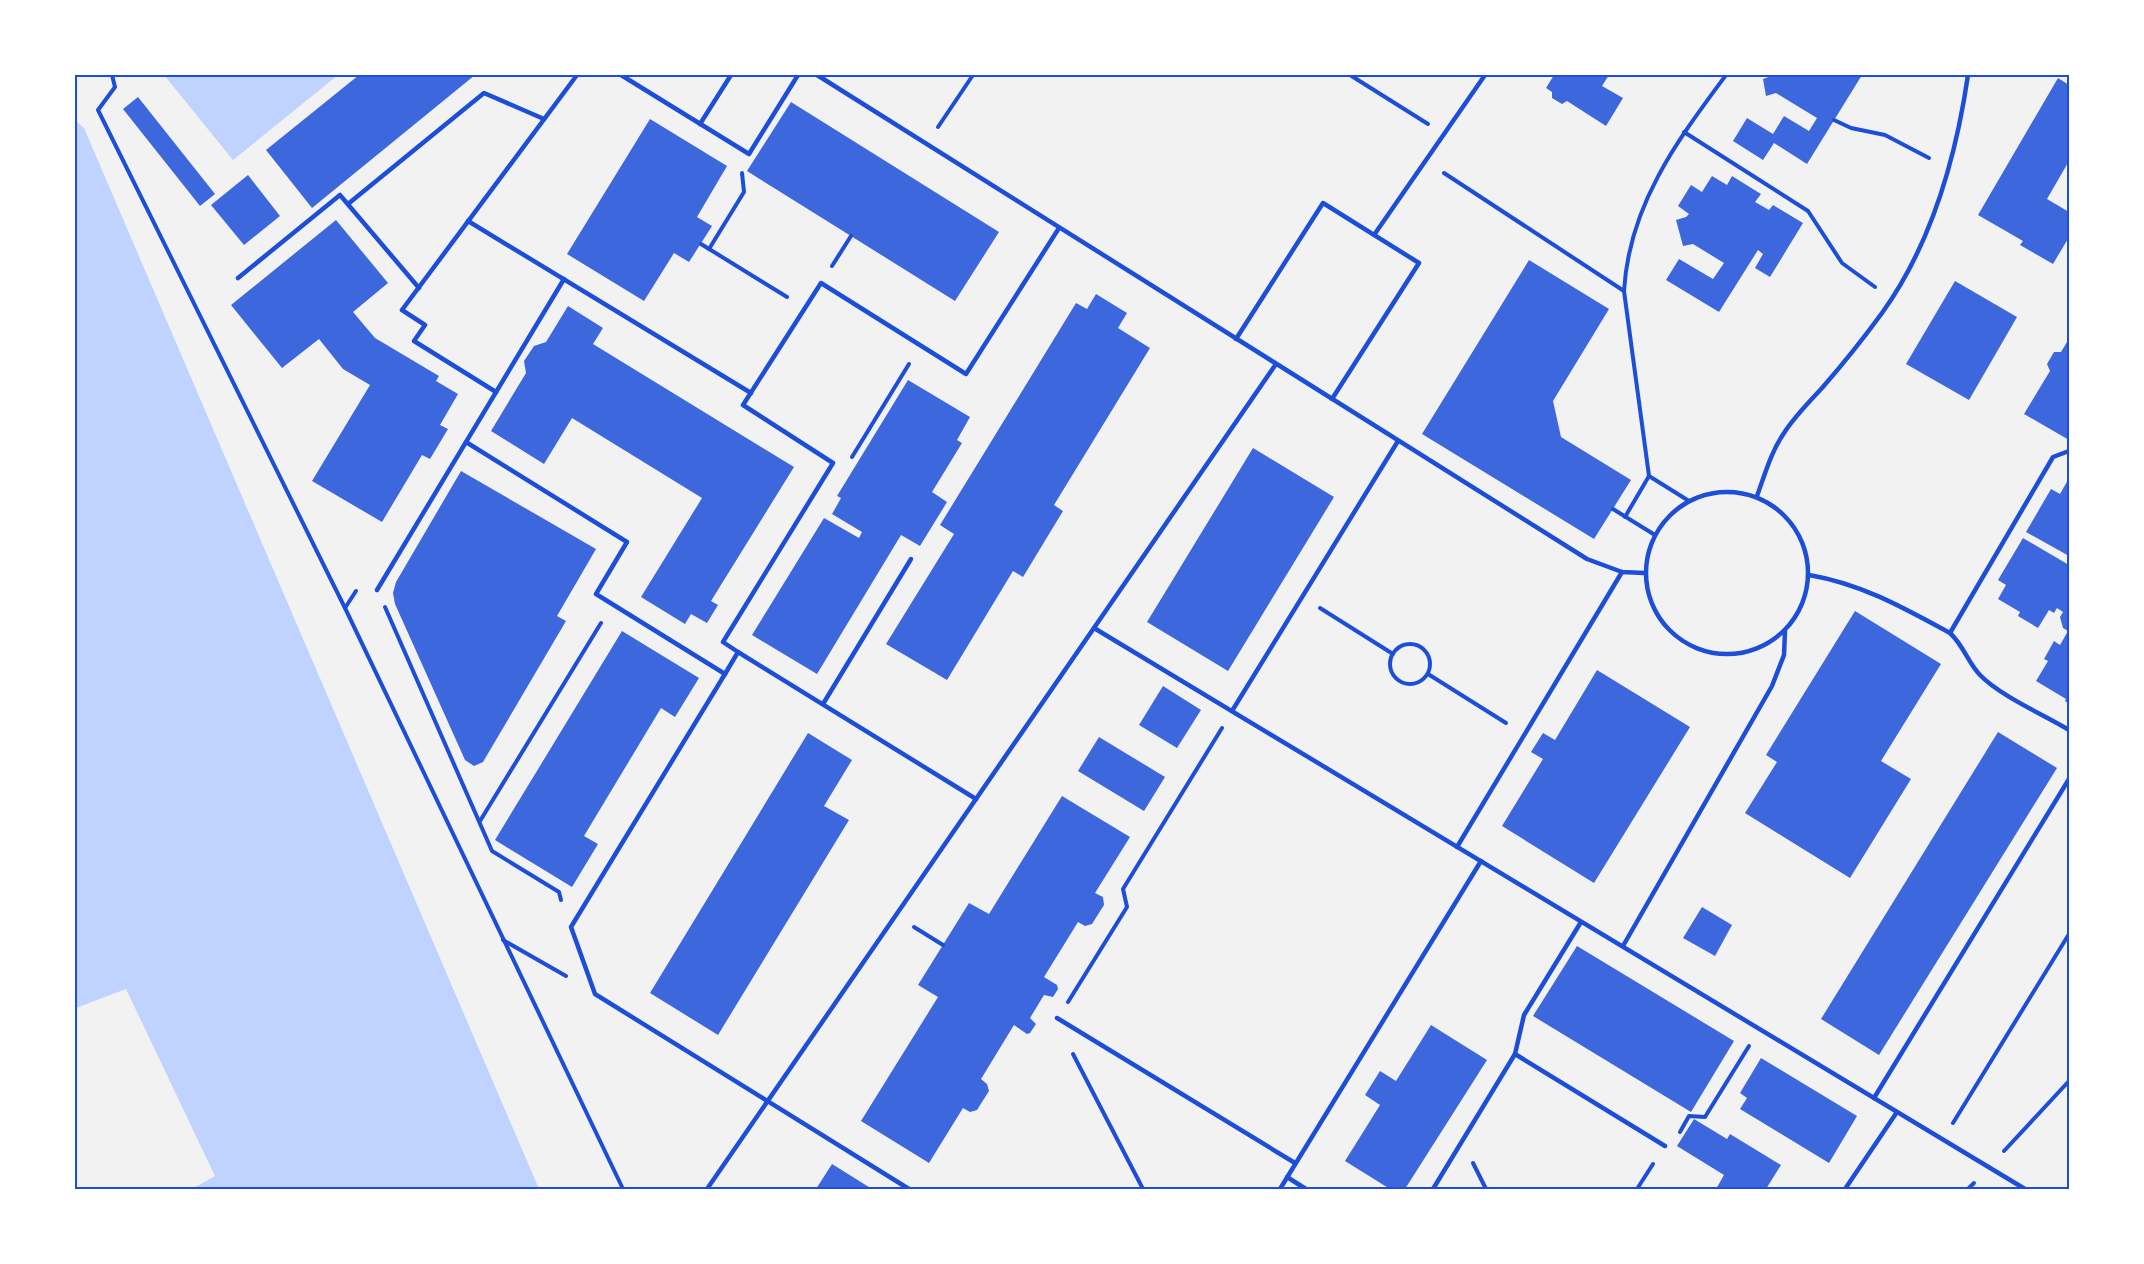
<svg xmlns="http://www.w3.org/2000/svg" width="2144" height="1264" font-family="'Asap Condensed',sans-serif">
<style>
.water{fill:#bfd3fe}
.building{fill:#3d67dc}
.lines{fill:none;stroke-linecap:round;stroke-linejoin:round}
.path{stroke:#1d4ed8;stroke-width:4}
.service{stroke:#1d4ed8;stroke-width:4.5}
.neatline{fill:none;stroke:#1d4ed8;stroke-width:2}
</style>
<rect width="100%" height="100%" fill="#f2f2f2"/>
<!-- water -->
<g class="water">
<path d="M164,75H338L233,160Z"/>
<path d="M75,120L84,128L539,1189H192L215,1176L126,989L76,1008L75,1006Z"/>
</g>
<!-- building -->
<g class="building">
<path d="M359,75H475L312,208L266,150Z"/>
<path d="M1554,75H1609L1602,86L1623,98L1606,126L1567,101L1562,104L1552,98V92L1546,88Z"/>
<path d="M1774,75H1862L1807,164L1774,143L1763,160L1733,141L1747,118L1773,134L1784,116L1809,131L1817,118L1776,93L1766,96L1763,79Z"/>
<path d="M2058,78L2069,85V161L2047,199L2069,212V237L2053,264L2020,245L2023,241L1978,215Z"/>
<path d="M138,97L215,194L200,206L123,109Z"/>
<path d="M791,102L999,232L955,301L747,171Z"/>
<path d="M650,119L727,166L697,217L712,226L689,262L674,253L644,301L567,254Z"/>
<path d="M248,175L280,216L244,245L211,205Z"/>
<path d="M1712,176L1727,185L1732,176L1761,194L1755,202L1769,210L1773,205L1803,223L1770,277L1755,268L1763,254L1758,250L1719,312L1666,280L1679,259L1713,279L1724,263L1693,244L1683,246L1676,220L1686,217L1689,214L1678,206L1691,185L1702,192Z"/>
<path d="M336,220L388,283L353,312L375,338L439,376L436,381L458,394L440,425L448,429L430,459L422,455L382,522L312,481L370,385L343,369L319,339L282,368L231,305Z"/>
<path d="M1529,260L1609,309L1553,401L1561,437L1631,480L1594,539L1422,434Z"/>
<path d="M1955,281L2017,317L1969,400L1906,364Z"/>
<path d="M1096,294L1127,313L1118,328L1150,348L1054,505L1063,511L1023,577L1013,571L947,680L886,644L954,534L940,525L1076,303L1087,309Z"/>
<path d="M568,306L603,328L593,344L794,467L711,601L718,605L707,623L691,614L685,624L641,597L702,498L572,418L544,464L491,431L526,373L524,361L534,346L546,342Z"/>
<path d="M2067,342L2069,343V440L2024,414L2050,371L2047,364L2054,352H2061Z"/>
<path d="M908,380L970,417L957,440L962,443L932,492L947,502L920,546L901,535L817,674L752,635L824,518L859,538L862,532L832,514L841,498L837,496Z"/>
<path d="M1253,448L1334,497L1228,671L1147,622Z"/>
<path d="M461,471L596,549L557,616L566,621L483,762L474,766L465,760L395,604L393,593L396,582Z"/>
<path d="M2069,478V556L2026,532L2051,489L2060,494Z"/>
<path d="M2023,538L2069,565V704L2065,701L2066,699L2036,681L2048,661L2044,659L2054,641L2060,645L2068,631L2063,628L2060,617L2063,612L2057,608L2054,613L2049,610L2038,628L2018,616L2020,612L1998,599L2006,585L1998,580Z"/>
<path d="M1855,611L1941,664L1881,761L1911,779L1850,878L1745,813L1777,762L1766,755Z"/>
<path d="M622,631L699,678L675,717L661,708L584,836L598,844L572,887L495,840Z"/>
<path d="M1597,670L1690,727L1594,883L1502,826L1543,759L1531,752L1543,733L1555,740Z"/>
<path d="M1163,686L1201,710L1177,748L1139,725Z"/>
<path d="M1998,732L2057,768L1879,1055L1821,1019Z"/>
<path d="M808,733L852,760L824,806L849,820L718,1035L650,993Z"/>
<path d="M1099,737L1165,777L1144,811L1078,771Z"/>
<path d="M1062,796L1130,837L1095,893L1103,897L1104,905L1092,924L1085,926L1078,922L1044,977L1057,985L1058,989L1053,997L1044,995L1030,1018L1036,1024L1030,1033L1027,1034L1014,1025L981,1079L987,1084L989,1091L977,1110L970,1112L963,1108L929,1163L861,1121L938,997L918,985L969,903L989,914Z"/>
<path d="M1702,907L1732,925L1715,956L1683,938Z"/>
<path d="M1577,946L1734,1041L1691,1112L1533,1016Z"/>
<path d="M1431,1025L1487,1060L1405,1189H1390L1345,1161L1380,1105L1365,1095L1380,1071L1396,1081Z"/>
<path d="M1761,1058L1857,1116L1829,1163L1740,1109L1747,1098L1740,1093Z"/>
<path d="M1694,1119L1727,1139L1730,1134L1781,1165L1766,1189H1716L1724,1175L1677,1146Z"/>
<path d="M832,1164L872,1189H816Z"/>
</g>
<g class="lines">
<!-- path -->
<g class="path">
<path d="M112,75L115,87L98,110L345,608L623,1189"/>
<path d="M1350,75L1428,124"/>
<path d="M1834,120L1851,128L1885,135L1929,158"/>
<path d="M938,127L973,75"/>
<path d="M1684,132L1808,211L1842,263L1875,287"/>
<path d="M1444,173L1624,291"/>
<path d="M701,244L787,297"/>
<path d="M709,249L744,192L742,173"/>
<path d="M832,266L851,236"/>
<path d="M852,457L909,364"/>
<path d="M1649,476L1689,501"/>
<path d="M1613,509L1655,535"/>
<path d="M1625,517L1649,476L1624,291C1629,205 1677,141 1726,75"/>
<path d="M385,607L492,851L559,892L561,900"/>
<path d="M345,608L356,591"/>
<path d="M1320,608L1393,654"/>
<circle cx="1410" cy="664" r="20"/>
<path d="M1428,674L1506,723"/>
<path d="M480,821L601,623"/>
<path d="M914,927L943,945"/>
<path d="M503,940L566,976"/>
<path d="M1068,1002L1127,907L1123,889L1222,728"/>
<path d="M1073,1054L1143,1189"/>
<path d="M1953,1123L2069,934"/>
<path d="M1680,1132L1689,1116L1705,1117L1749,1046"/>
<path d="M2004,1151L2069,1081"/>
<path d="M1473,1163L1486,1189"/>
<path d="M1637,1189L1653,1164"/>
<path d="M1968,1189L1974,1183"/>
</g>
<!-- service -->
<g class="service">
<path d="M621,75L749,154L798,75"/>
<path d="M817,75L1587,559L1622,572L1644,573"/>
<path d="M700,124L731,75"/>
<path d="M348,204L484,93L544,119"/>
<path d="M468,221L751,393"/>
<path d="M1374,235L1485,75"/>
<path d="M238,278L340,195L419,288"/>
<path d="M1236,339L1323,203L1419,263L1332,399"/>
<path d="M496,392L414,341L425,325L402,310L577,75"/>
<path d="M466,442L627,542L596,594L725,674L738,652L976,799"/>
<circle cx="1727" cy="573" r="81"/>
<path d="M1757,496C1765,474 1771,452 1784,433C1794,417 1809,402 1822,388C1843,364 1863,339 1882,313C1931,245 1956,157 1968,75"/>
<path d="M1809,575C1862,584 1904,608 1950,633C1964,646 1968,663 1980,675C1999,695 2044,715 2069,730"/>
<path d="M377,590L564,279"/>
<path d="M1094,628L2025,1189"/>
<path d="M1950,633L2053,457L2069,451"/>
<path d="M738,652L723,642L833,463L743,405L821,283L966,374L1059,228"/>
<path d="M725,674L571,927L595,994L909,1189"/>
<path d="M823,704L911,559"/>
<path d="M1232,711L1398,441"/>
<path d="M1457,847L1622,572"/>
<path d="M1623,946L1772,686L1784,655L1785,631"/>
<path d="M1057,1018L1295,1163"/>
<path d="M1515,1054L1665,1146"/>
<path d="M1874,1098L2069,779"/>
<path d="M1287,1177L1306,1189"/>
<path d="M707,1189L1276,364"/>
<path d="M1280,1189L1481,861"/>
<path d="M1433,1189L1515,1054L1524,1015L1581,922"/>
<path d="M1845,1189L1897,1112"/>
</g>
</g>
<!-- border -->
<rect width="2144" height="1264" fill="none" stroke="#ffffff" stroke-width="153"/>
<rect x="76" y="76" width="1992" height="1112" class="neatline"/>
</svg>
